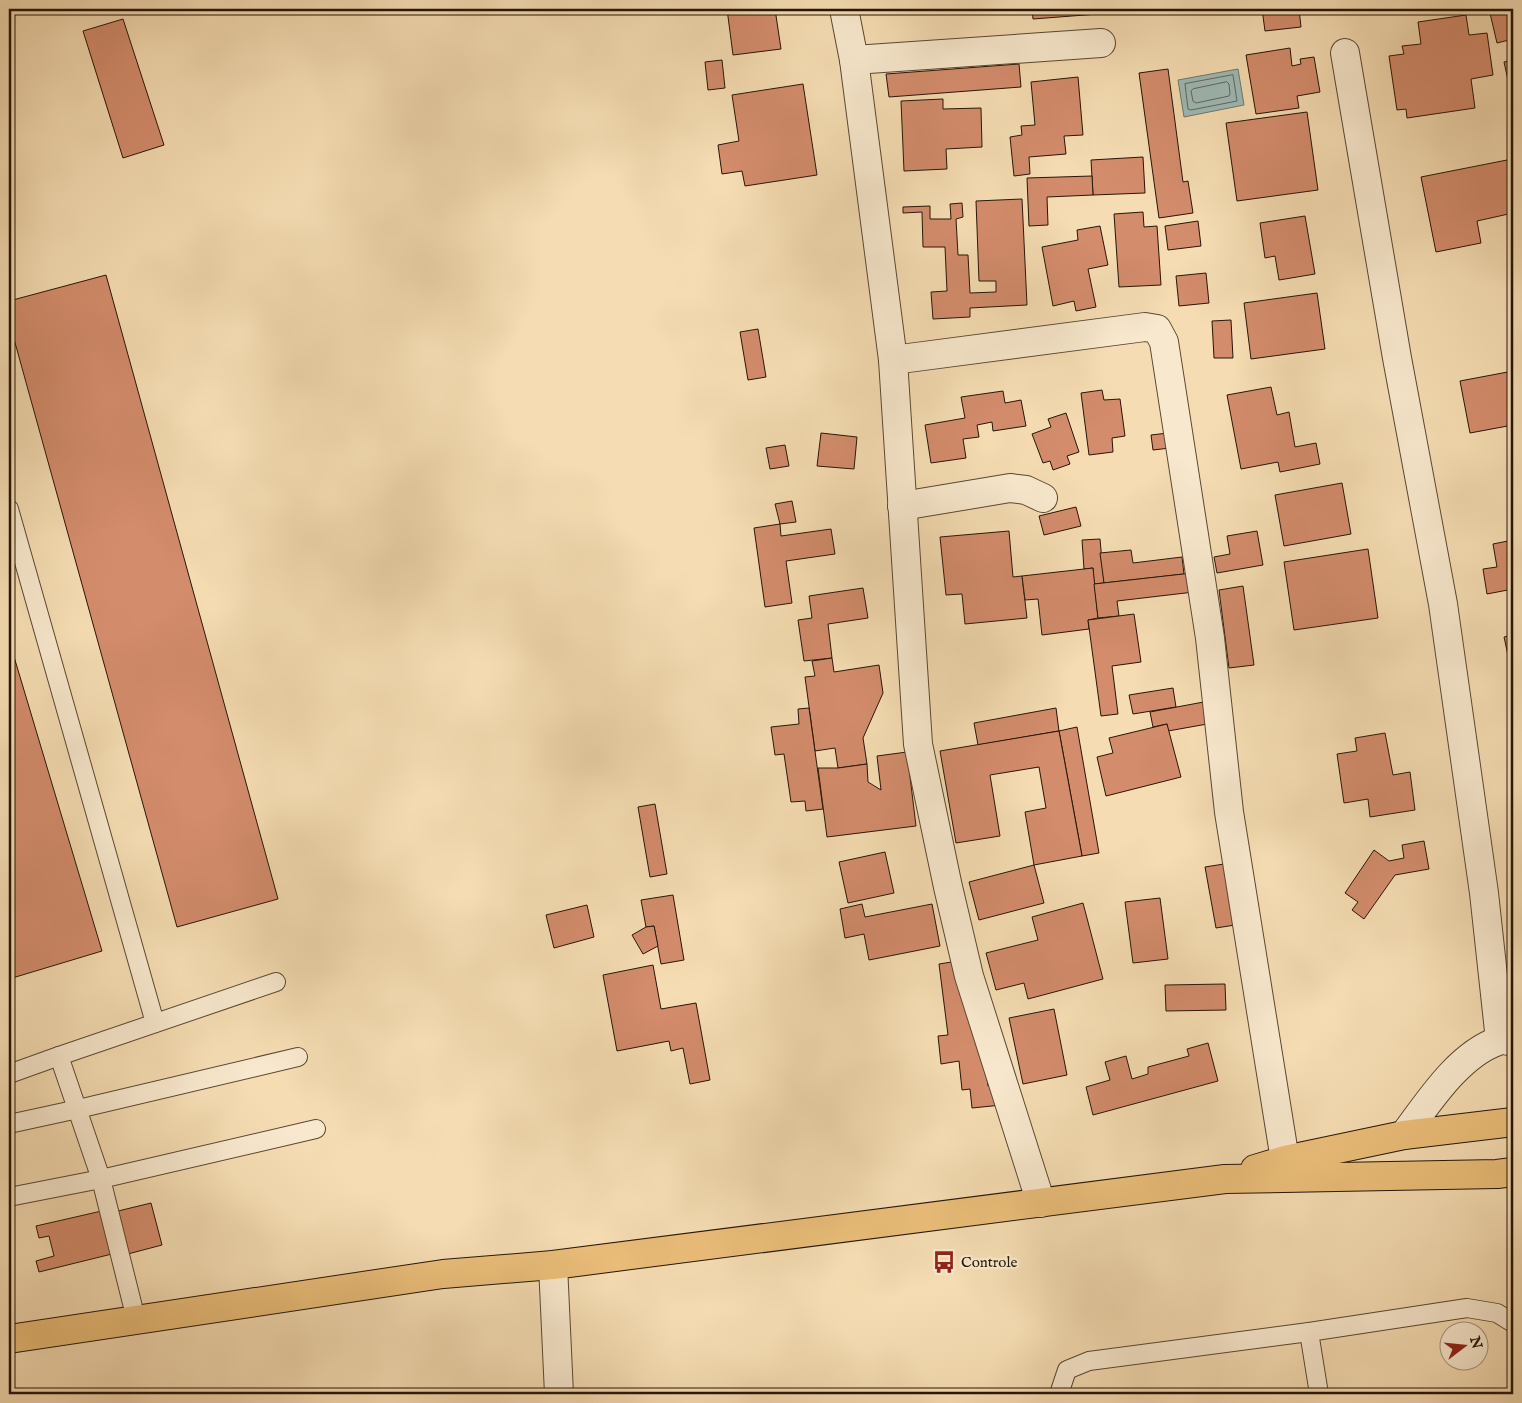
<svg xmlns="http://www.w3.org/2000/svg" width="1522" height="1403" font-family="'IM FELL English',serif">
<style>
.water{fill:#9fbab5;stroke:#6f786f}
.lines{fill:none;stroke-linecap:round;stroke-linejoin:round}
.shore{stroke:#62685e;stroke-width:1}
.building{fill:#d38c6c;stroke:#261507}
.service-casing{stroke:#5a4732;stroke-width:20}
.minor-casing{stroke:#5a4732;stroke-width:30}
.trunk-casing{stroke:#261507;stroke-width:30}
.service{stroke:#f8e8cd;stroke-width:18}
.minor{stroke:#f8e8cd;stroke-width:28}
.trunk{stroke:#eabe79;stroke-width:28}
.labels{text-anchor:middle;stroke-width:4.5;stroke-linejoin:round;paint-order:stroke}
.poi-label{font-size:15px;fill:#261507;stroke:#f8e8cd;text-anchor:start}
</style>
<rect width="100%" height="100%" fill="#f5dcb2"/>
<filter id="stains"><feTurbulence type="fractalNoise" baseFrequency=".004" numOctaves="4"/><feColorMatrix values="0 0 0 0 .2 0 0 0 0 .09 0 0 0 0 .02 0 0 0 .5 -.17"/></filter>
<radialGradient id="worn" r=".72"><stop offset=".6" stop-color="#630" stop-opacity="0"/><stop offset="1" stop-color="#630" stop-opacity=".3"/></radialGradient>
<!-- water -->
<path class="water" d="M1238,69L1244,105L1184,117L1178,80Z"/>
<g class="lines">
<!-- shore -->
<g class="shore">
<path d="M1233,75L1237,101L1191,110L1188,109L1185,84Z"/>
<path d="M1227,82L1229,84L1230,94L1229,96L1196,103L1193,101L1191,91L1193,89Z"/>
</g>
</g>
<!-- building -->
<g class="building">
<path d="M727,9H775L781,49L733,55Z"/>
<path d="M1032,9H1098V14L1033,19Z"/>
<path d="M1262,9H1299L1301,27L1265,31Z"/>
<path d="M1489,9H1513V42V39L1497,43Z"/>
<path d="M1466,15L1469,35L1487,33L1493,75L1471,79L1475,108L1407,118L1406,109L1397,110L1389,56L1404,54L1402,46L1421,44L1418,22Z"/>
<path d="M123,19L164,145L123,158L83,31Z"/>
<path d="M1290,48L1292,66L1301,64L1300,59L1314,57L1320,92L1297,96L1299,108L1256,114L1246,55Z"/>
<path d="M722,60L725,88L708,90L705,62Z"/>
<path d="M1513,60V103L1504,62Z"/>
<path d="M1019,64L1021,87L889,97L886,74Z"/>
<path d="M1168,69L1183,182L1188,181L1193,213L1159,218L1139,73Z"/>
<path d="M1078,77L1083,135L1064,136L1066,154L1029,157L1030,174L1014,176L1010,137L1022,135L1021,126L1035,125L1031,82Z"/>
<path d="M803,84L817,175L745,186L742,171L722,174L718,145L739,141L732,95Z"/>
<path d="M943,99V109L981,108L982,147L946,149L947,169L904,171L901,101Z"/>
<path d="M1307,112L1318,190L1237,201L1226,123Z"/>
<path d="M1143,157L1145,193L1093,195L1091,160Z"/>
<path d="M1507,160L1513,190V213L1477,221L1481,243L1436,252L1421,177Z"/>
<path d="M1092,176L1093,195L1047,197L1048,225L1029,226L1027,178Z"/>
<path d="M1022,199L1027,305L970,308V317L933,319L931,292L947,291L945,247H923L922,212L903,213V207L930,206V219H951L950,204L962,203L963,217L956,219L958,255H968L970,293L996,292V281H979L976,201Z"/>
<path d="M1143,212L1144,227L1157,226L1161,285L1119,287L1114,214Z"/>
<path d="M1305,216L1315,274L1279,280L1275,256L1265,258L1260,223Z"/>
<path d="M1198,221L1201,246L1168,250L1165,226Z"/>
<path d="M1100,226L1108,265L1088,269L1096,307L1076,311L1074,301L1053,306L1042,247L1078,240L1077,230Z"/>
<path d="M1206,273L1209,303L1179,306L1176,276Z"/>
<path d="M106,275L278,899L177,927L9,321V301Z"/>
<path d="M1317,293L1325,349L1251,359L1244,303Z"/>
<path d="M1231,320L1233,358H1214L1212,321Z"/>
<path d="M758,329L766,377L748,380L740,332Z"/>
<path d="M1513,371V425L1470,433L1460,381Z"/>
<path d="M1271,387L1277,415L1289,412L1295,447L1316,443L1320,464L1280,472L1278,462L1241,469L1227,395Z"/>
<path d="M1102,390L1104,400L1120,399L1125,436L1112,438L1113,452L1089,455L1081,393Z"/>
<path d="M1003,391L1005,403L1021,400L1026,426L993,431L992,422L977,425L979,437L963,439L966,458L931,463L925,425L965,418L961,397Z"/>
<path d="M1066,413L1079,452L1067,456L1070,464L1053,470L1050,461L1043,463L1032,434L1051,427L1048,419Z"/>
<path d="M821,433L857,437L854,469L817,466Z"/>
<path d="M1168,433L1170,448L1153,450L1151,435Z"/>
<path d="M785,445L789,466L770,469L766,448Z"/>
<path d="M1342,483L1351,534L1284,546L1275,495Z"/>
<path d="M792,501L796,522L780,524L775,504Z"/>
<path d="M1076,507L1081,526L1044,535L1039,516Z"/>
<path d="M780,524L781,536L831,529L835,554L786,561L792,603L765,607L754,528Z"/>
<path d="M1009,531L1013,577L1022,576L1027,618L965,624L962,594L946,595L940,537Z"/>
<path d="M1257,531L1263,565L1217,573L1214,557L1230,554L1227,536Z"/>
<path d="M1100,539L1104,583L1094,584L1093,568L1084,569L1082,540Z"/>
<path d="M1513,540V589L1487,594L1483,569L1497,567L1493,544Z"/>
<path d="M1368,549L1378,618L1294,630L1284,562Z"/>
<path d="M1131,550L1133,563L1182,557L1184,574L1104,583L1100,553Z"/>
<path d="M1093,568L1098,618L1088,620L1089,629L1042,635L1038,599L1025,600L1022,576Z"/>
<path d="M1192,573L1194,592L1117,601L1119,616L1098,618L1094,584Z"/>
<path d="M1243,586L1254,665L1229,668L1219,590Z"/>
<path d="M863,588L868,618L828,624L832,658L804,661L798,620L812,618L809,596Z"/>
<path d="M1134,614L1141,662L1112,666L1118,714L1101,716L1088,620Z"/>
<path d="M1513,635V659L1509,660L1504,637Z"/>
<path d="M9,640L102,951L9,979Z"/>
<path d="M832,658L834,672L879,665L883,693L863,738L867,764L838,768L835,748L815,751L805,677L815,676L812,661Z"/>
<path d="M1513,669V693L1508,670Z"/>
<path d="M1173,688L1176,707L1133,714L1129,695Z"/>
<path d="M1209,701L1213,723L1168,731L1167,724L1153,727L1150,712Z"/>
<path d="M809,708L823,809L806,811L805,801L791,802L784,754L775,755L771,727L799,724L798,709Z"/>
<path d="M1056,708L1059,731L978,745L974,723Z"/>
<path d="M1167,724L1181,777L1106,796L1097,757L1113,753L1109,738Z"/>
<path d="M1077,727L1099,853L1082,856L1059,731Z"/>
<path d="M1059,731L1082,856L1034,865L1025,812L1046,808L1039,767L990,775L1000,836L956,843L940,751Z"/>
<path d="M1385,733L1393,775L1410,772L1415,810L1370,817L1368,799L1344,803L1337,754L1357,751L1355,738Z"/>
<path d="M907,752L916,826L827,837L818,768H838L867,764L868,782L881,790L877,756Z"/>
<path d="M655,804L667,874L650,877L638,807Z"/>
<path d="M1424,841L1429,869L1395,875L1364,919L1352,910L1358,902L1345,893L1374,850L1389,861L1404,858L1402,845Z"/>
<path d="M885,852L894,893L848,903L839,862Z"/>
<path d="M1224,864L1235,925L1216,928L1205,867Z"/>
<path d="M1034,865L1044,903L979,920L969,882Z"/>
<path d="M673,895L684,960L661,964L654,926L646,927L641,900Z"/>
<path d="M1160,898L1168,959L1133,963L1125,902Z"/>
<path d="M1083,903L1103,979L1028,999L1024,983L996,990L986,953L1038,940L1032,917Z"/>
<path d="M862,904L865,917L932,904L940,946L869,960L864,934L845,938L840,909Z"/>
<path d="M587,905L594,937L554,948L546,915Z"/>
<path d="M654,926L658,946L643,954L632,935L646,927Z"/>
<path d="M964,960L972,1032L981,1031L988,1086L1000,1085L1002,1105L972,1108L970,1089L962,1090L959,1061L941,1064L938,1036L948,1035L939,964Z"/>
<path d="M653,965L661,1009L696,1003L710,1080L690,1084L683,1048L671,1051L669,1041L617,1051L603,975Z"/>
<path d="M1225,984L1226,1010L1166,1011L1165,985Z"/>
<path d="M1054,1009L1067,1075L1023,1084L1009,1018Z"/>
<path d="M1208,1043L1218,1081L1093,1115L1086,1087L1110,1080L1105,1062L1126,1056L1132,1079L1148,1074V1067L1189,1056L1187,1049Z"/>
<path d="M151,1203L162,1245L124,1255L114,1212Z"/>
<path d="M106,1210L116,1253L39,1272L36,1261L54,1256L49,1236L39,1238L36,1226Z"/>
<path d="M9,1235L14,1273H9Z"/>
</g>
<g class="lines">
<defs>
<g id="service">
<path d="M9,509L155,1023"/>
<path d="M9,1074L59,1056"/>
<path d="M9,1124L78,1109L298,1057"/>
<path d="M9,1197L101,1179L316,1129"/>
<path d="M136,1319L101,1179L59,1056L276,982"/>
<path d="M1309,1332L1319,1394"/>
<path d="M1059,1394L1067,1370L1089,1361L1309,1332L1467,1308L1497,1313L1513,1323"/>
</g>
<g id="minor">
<path d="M844,9L854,60L893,360L918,744L948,887L969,976L1041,1203"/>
<path d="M1345,53L1397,358L1443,604L1484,893L1500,1040"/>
<path d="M854,60L1101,43"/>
<path d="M893,360L1145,327L1157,329L1164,342L1210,638L1229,812L1285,1160"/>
<path d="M902,506L1010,488L1026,490L1043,498"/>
<path d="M1404,1135C1428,1103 1458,1055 1498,1041C1502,1039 1509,1041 1513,1042"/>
<path d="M553,1265L559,1394"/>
</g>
<g id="trunk">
<path d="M1255,1169L1285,1160L1404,1135L1513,1122"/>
<path d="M9,1339L443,1274L553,1265L1225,1179L1497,1174L1513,1172"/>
</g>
</defs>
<!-- service casing -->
<use href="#service" class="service-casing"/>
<!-- minor casing -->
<use href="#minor" class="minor-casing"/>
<!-- trunk casing -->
<use href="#trunk" class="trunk-casing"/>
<!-- service -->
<use href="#service" class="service"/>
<!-- minor -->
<use href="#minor" class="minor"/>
<!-- trunk -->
<use href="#trunk" class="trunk"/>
</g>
<!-- icons -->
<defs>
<symbol id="bus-bare" viewBox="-9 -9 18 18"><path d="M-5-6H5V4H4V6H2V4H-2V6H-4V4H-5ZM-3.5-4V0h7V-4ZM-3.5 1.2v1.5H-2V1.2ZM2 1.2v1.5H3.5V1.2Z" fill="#8f2418" stroke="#f8e8cd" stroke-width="2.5" paint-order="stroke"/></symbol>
</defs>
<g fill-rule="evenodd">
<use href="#bus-bare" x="928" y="1246" width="32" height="32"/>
</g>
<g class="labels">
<!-- poi labels -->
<g class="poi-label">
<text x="961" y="1267">Controle</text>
</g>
</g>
<!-- margin -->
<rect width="1522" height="1403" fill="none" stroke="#f5dcb2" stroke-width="30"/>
<rect x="10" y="10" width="1502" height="1383" fill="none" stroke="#261507" stroke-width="2.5"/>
<rect x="15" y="15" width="1492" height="1373" fill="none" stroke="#261507"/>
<!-- north arrow -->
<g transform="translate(1464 1346) rotate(74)"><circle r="24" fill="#f8e8cd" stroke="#a4947e"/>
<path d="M0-4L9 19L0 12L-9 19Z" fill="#8f2418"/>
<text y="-8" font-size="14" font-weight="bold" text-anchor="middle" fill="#261507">N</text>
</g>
<rect width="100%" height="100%" filter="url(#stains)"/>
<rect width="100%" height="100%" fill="url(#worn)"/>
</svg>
